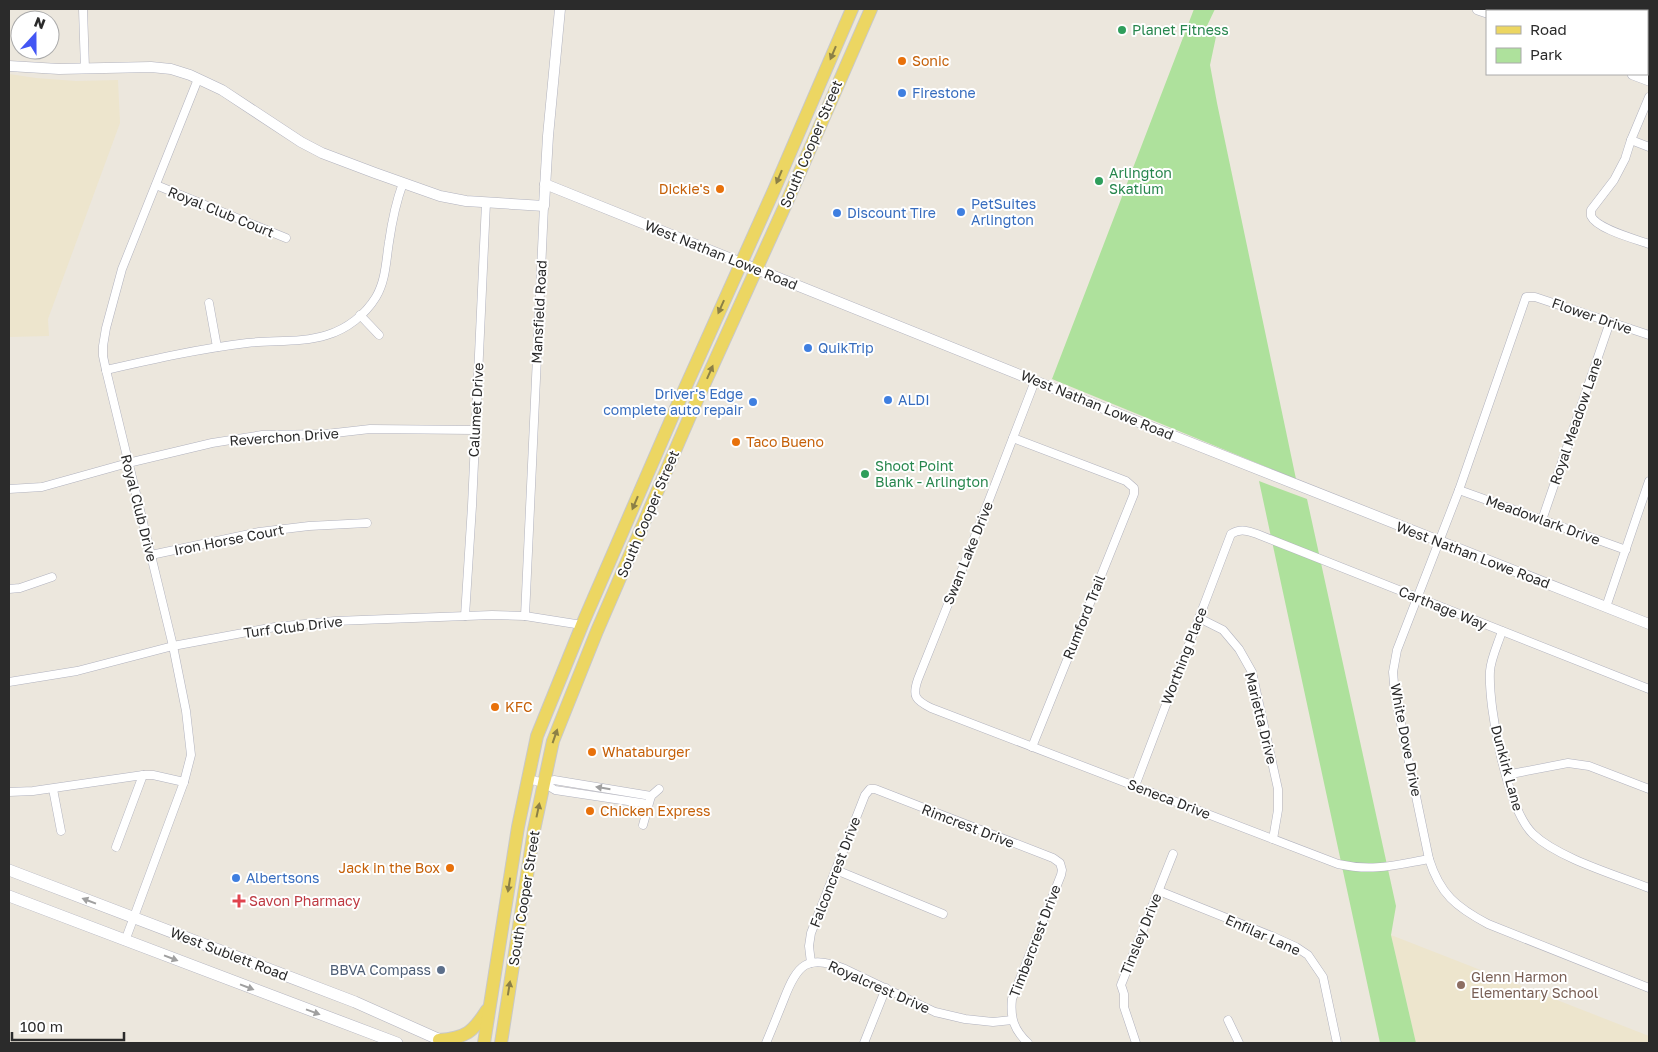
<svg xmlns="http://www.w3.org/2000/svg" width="1658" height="1052" font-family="'Golos Text',sans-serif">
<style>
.education{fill:#ede5cd}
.green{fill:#aee19c}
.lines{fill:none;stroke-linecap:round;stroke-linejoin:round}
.minor-casing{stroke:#b1b2be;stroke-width:9}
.tertiary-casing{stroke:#b1b2be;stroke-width:11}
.secondary-casing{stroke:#b1b2be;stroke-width:12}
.primary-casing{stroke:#c8c8c8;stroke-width:14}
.minor{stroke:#fff;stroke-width:8}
.tertiary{stroke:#fff;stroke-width:10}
.secondary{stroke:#fff;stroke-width:11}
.primary{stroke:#ecd662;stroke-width:12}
.oneway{fill:#8c8046}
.oneway2{fill:#a0a0a0}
.leisure-dot{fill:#2e9e5b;stroke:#fff;stroke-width:2}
.food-dot{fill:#e8710a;stroke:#fff;stroke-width:2}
.shop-dot{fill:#3f7fe0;stroke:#fff;stroke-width:2}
.health-dot{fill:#e0444e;stroke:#fff;stroke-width:2}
.service-dot{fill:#5c6f8a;stroke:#fff;stroke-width:2}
.education-dot{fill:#8d6e63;stroke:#fff;stroke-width:2}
.labels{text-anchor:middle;stroke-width:4;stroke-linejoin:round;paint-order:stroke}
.leisure-label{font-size:14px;fill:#27864d;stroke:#fff;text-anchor:start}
.food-label{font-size:14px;fill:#c56008;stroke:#fff;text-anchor:start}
.shop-label{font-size:14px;fill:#366cbe;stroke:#fff;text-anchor:start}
.street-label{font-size:14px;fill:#2b2b2b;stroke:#fff}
.health-label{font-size:14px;fill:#be3a42;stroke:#fff;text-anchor:start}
.service-label{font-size:14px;fill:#4e5e75;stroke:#fff;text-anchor:end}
.education-label{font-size:14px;fill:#785e54;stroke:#fff;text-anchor:start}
</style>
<rect width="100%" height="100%" fill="#ece7dd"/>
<!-- education -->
<g class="education">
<path d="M9,74L36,78L76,81L118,80L120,123L48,319L49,336L9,337Z"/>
<path d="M1391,935L1649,1036V1043H1416Z"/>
</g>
<!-- green -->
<g class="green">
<path d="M1194,9H1215L1206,28L1217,32L1210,65L1217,103L1296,479L1052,379Z"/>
<path d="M1259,481L1307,499L1396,906L1391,935L1416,1043H1380Z"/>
</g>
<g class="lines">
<defs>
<g id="minor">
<path d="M83,9L85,69"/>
<path d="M1649,97L1631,140L1625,159L1614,180L1591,210V216C1597,229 1635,239 1649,244"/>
<path d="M1631,140L1649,147"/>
<path d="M156,185L286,238"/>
<path d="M209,303L217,347"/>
<path d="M360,315L379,335"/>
<path d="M1649,335L1535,297H1526L1459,490L1397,650L1393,672L1395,695L1429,859C1440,894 1456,907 1488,924L1649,988"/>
<path d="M106,370C154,359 198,349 247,343C273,340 302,343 327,335C347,329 365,315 376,297C386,280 386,260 389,242C392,221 396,202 403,183"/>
<path d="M1035,381L965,562L918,679C912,696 915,700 931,708L1338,864C1373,872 1395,865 1429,859"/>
<path d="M1013,438L1126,481L1134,488V494L1032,747"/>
<path d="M9,489L42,487L128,463L212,443L262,435L326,434L370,429L475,430"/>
<path d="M1459,490L1626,550"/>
<path d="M1542,520L1610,322"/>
<path d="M151,555L259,532L309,526L367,523"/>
<path d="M9,589L20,588L52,577"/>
<path d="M1606,607L1649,481"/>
<path d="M465,616L472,506L486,203"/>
<path d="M525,616L544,206"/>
<path d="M1199,618L1223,630L1239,649L1252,672L1278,789V810L1273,839"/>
<path d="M1502,631C1498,644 1491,658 1490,671C1488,707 1507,809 1533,834C1558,858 1616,875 1649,888"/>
<path d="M9,682L77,671L173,646L275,627L335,621L492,615L525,616L582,625"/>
<path d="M1506,775L1568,763L1589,766L1649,789"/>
<path d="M528,779L544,783L555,790L648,804"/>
<path d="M544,783L554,780L651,796"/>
<path d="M1135,786L1231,534C1241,528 1247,531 1257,534L1649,689"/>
<path d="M53,789L61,831"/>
<path d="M9,792L33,791L143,775H153L184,782"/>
<path d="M643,825L651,796L659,789"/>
<path d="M116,847L143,775"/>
<path d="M836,870L943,914"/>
<path d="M1159,891L1274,937L1296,947L1308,955L1323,977L1337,1043"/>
<path d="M125,941L184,782L191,755L186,711L173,646L106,370L103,356V346L106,328L122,269L198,79"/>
<path d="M811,963L809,946L811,933L865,795L870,789H875L1053,858L1060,863L1062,870L1061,875L1012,999C1010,1018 1014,1030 1028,1043"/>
<path d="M1228,1020L1239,1043"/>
<path d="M766,1043C772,1029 778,1014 784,999C797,965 807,953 845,969L935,1012L965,1019L993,1022L1012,1020"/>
<path d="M864,1043L886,988"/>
<path d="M1136,1043L1124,1007V994L1121,985L1173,854"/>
</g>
<g id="tertiary">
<path d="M9,66L59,69L151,67L171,69L190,75L222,90L301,142L322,153L375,173L440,196L466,201L544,206L548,136L560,9"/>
<path d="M545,184L1035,381L1649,624"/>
</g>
<g id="secondary">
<path d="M1478,9L1487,12"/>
<path d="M1538,9L1544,11"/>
<path d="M1509,11L1510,9"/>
<path d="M1647,53L1649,54"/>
<path d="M1633,74L1649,80"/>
<path d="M9,870L355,1002L447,1043"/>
<path d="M9,896L397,1043"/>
</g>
<g id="primary">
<path d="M439,1040C466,1038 473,1032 487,1010"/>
<path d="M484,1043L518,827L537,736L582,625L677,406L774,190L852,9"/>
<path d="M501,1043L534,830L553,741L597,631L693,409L789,197L871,9"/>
</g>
</defs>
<!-- minor casing -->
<use href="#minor" class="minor-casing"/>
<!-- tertiary casing -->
<use href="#tertiary" class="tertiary-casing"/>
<!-- secondary casing -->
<use href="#secondary" class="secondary-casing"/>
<!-- primary casing -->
<use href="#primary" class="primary-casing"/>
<!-- minor -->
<use href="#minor" class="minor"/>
<!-- tertiary -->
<use href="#tertiary" class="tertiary"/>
<!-- secondary -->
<use href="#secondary" class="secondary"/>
<!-- primary -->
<use href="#primary" class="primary"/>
</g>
<!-- one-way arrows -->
<defs><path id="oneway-solid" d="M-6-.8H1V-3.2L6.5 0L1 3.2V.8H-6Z" transform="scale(1.25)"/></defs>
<g class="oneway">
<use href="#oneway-solid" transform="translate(833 53) rotate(113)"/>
<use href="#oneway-solid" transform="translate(779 177) rotate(113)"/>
<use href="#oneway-solid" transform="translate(721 307) rotate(114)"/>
<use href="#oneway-solid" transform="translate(710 372) rotate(-66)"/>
<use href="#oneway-solid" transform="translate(635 503) rotate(113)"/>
<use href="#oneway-solid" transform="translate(555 736) rotate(-71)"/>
<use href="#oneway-solid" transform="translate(538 810) rotate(-78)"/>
<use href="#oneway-solid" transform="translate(509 885) rotate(99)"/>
<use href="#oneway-solid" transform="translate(509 988) rotate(-81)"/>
</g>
<g class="oneway2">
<use href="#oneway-solid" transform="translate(603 788) rotate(-171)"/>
<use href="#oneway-solid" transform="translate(89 901) rotate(-159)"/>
<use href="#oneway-solid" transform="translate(171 958) rotate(21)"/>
<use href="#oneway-solid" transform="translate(247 987) rotate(21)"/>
<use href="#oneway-solid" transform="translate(313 1012) rotate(20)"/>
</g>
<!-- markers -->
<g class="leisure-dot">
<circle cx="1122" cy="30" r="5"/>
<circle cx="1099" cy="181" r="5"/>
<circle cx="865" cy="474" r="5"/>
</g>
<g class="food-dot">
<circle cx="902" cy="61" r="5"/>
<circle cx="720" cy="189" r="5"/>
<circle cx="736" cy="442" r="5"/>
<circle cx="495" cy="707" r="5"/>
<circle cx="592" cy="752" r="5"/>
<circle cx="590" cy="811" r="5"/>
<circle cx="450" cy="868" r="5"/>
</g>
<g class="shop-dot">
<circle cx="902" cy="93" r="5"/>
<circle cx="961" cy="212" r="5"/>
<circle cx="837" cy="213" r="5"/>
<circle cx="808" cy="348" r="5"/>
<circle cx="888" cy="400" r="5"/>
<circle cx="753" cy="402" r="5"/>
<circle cx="236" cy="878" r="5"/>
</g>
<path class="health-dot" d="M236.5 893.5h5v5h5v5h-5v5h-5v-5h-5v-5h5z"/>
<circle class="service-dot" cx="441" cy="970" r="5"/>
<circle class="education-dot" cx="1461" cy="985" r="5"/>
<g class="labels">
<!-- leisure labels -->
<g class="leisure-label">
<text x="1132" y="35">Planet Fitness</text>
<text x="1109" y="178">Arlington<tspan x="1109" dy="16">Skatium</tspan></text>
<text x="875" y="471">Shoot Point<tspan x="875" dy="16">Blank - Arlington</tspan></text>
</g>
<!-- food labels -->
<g class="food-label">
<text x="912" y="66">Sonic</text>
<text x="710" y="194" text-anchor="end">Dickie's</text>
<text x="746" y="447">Taco Bueno</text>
<text x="505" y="712">KFC</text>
<text x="602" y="757">Whataburger</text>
<text x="600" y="816">Chicken Express</text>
<text x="440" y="873" text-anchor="end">Jack in the Box</text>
</g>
<!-- shop labels -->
<g class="shop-label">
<text x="912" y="98">Firestone</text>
<text x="971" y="209">PetSuites<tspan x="971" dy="16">Arlington</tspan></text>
<text x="847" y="218">Discount Tire</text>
<text x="818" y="353">QuikTrip</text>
<text x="743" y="399" text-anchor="end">Driver's Edge<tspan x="743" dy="16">complete auto repair</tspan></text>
<text x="898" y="405">ALDI</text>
<text x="246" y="883">Albertsons</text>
</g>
<!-- street labels -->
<g class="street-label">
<text transform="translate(811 144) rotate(-67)" y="5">South Cooper Street</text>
<text transform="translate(221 212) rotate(22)" y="5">Royal Club Court</text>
<text transform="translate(721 255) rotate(22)" y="5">West Nathan Lowe Road</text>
<text transform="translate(539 312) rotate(-87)" y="5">Mansfield Road</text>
<text transform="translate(1592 316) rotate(19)" y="5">Flower Drive</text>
<text transform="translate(1097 405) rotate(22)" y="5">West Nathan Lowe Road</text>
<text transform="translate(476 410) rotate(-87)" y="5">Calumet Drive</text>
<text transform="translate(1576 421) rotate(-71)" y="5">Royal Meadow Lane</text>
<text transform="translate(284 437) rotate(-4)" y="5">Reverchon Drive</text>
<text transform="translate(139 508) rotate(76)" y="5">Royal Club Drive</text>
<text transform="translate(648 514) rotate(-67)" y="5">South Cooper Street</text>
<text transform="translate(1543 520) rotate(20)" y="5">Meadowlark Drive</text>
<text transform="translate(229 540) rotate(-11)" y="5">Iron Horse Court</text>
<text transform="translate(968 553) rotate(-68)" y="5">Swan Lake Drive</text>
<text transform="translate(1473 555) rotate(21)" y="5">West Nathan Lowe Road</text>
<text transform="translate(1443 608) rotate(22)" y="5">Carthage Way</text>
<text transform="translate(1084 617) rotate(-68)" y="5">Rumford Trail</text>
<text transform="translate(293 627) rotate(-7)" y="5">Turf Club Drive</text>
<text transform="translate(1184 656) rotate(-69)" y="5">Worthing Place</text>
<text transform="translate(1261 718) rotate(76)" y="5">Marietta Drive</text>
<text transform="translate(1406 740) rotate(79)" y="5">White Dove Drive</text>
<text transform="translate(1507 768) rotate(75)" y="5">Dunkirk Lane</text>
<text transform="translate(1169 799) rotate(21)" y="5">Seneca Drive</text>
<text transform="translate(968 826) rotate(21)" y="5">Rimcrest Drive</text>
<text transform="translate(835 872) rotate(-69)" y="5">Falconcrest Drive</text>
<text transform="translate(524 898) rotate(-81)" y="5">South Cooper Street</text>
<text transform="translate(1141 934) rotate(-68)" y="5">Tinsley Drive</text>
<text transform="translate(1263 935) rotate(24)" y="5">Enfilar Lane</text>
<text transform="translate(1035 941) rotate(-69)" y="5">Timbercrest Drive</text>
<text transform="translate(229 954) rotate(21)" y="5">West Sublett Road</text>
<text transform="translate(879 987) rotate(24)" y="5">Royalcrest Drive</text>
</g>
<!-- health labels -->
<g class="health-label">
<text x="249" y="906">Savon Pharmacy</text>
</g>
<!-- service labels -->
<g class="service-label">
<text x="431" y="975">BBVA Compass</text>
</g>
<!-- education labels -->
<g class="education-label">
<text x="1471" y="982">Glenn Harmon<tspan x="1471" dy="16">Elementary School</tspan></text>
</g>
</g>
<!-- border -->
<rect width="1658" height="1052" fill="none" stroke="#2b2b2b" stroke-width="20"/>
<!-- legend -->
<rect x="1486" y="10" width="162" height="65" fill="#ffffff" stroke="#aaaaaa"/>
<rect x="1496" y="26" width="25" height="8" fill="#ecd662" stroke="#aaaaaa"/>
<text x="1530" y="35" font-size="15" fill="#2b2b2b">Road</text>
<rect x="1496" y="48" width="25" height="15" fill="#aee19c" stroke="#aaaaaa"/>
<text x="1530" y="60" font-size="15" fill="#2b2b2b">Park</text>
<!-- north arrow -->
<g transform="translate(35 35) rotate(21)"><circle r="24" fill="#ffffff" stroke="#aaaaaa"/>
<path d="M0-4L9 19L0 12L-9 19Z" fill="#4356f4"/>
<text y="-8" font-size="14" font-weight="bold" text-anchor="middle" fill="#2b2b2b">N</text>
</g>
<!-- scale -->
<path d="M12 1032v8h112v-8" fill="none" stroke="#2b2b2b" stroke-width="2.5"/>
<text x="20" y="1032" font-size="15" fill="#2b2b2b" stroke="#ffffff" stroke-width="4" paint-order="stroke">100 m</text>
</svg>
